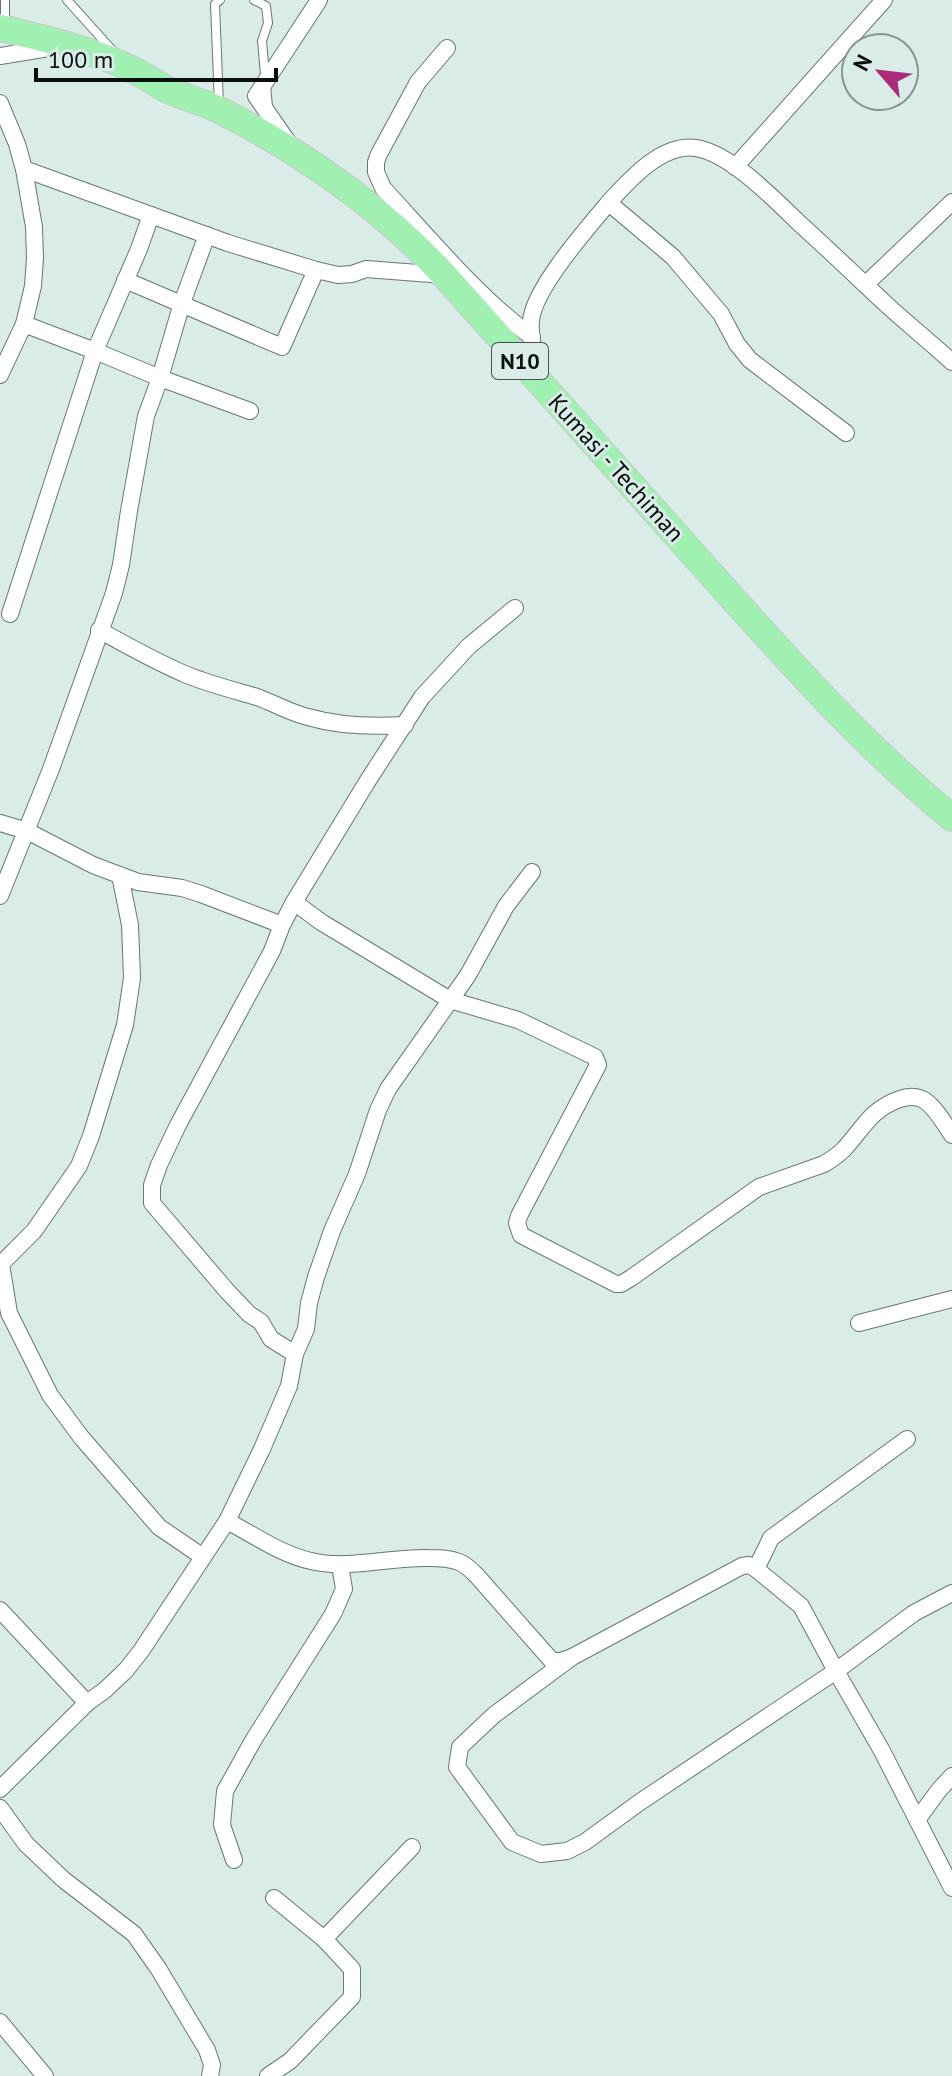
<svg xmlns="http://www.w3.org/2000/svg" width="952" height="2076" font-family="'PT Sans',sans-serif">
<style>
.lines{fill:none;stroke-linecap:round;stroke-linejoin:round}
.service-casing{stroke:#677774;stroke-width:10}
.minor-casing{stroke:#677774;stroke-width:18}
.trunk-casing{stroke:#c9caca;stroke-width:28}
.service{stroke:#fff;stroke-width:8}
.minor{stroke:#fff;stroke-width:16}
.trunk{stroke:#a0f0b2;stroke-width:26}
.labels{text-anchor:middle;stroke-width:6;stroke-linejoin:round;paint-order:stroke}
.shield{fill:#daece8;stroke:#48514f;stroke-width:2}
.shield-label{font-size:22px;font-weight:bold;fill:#090f0e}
.street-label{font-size:24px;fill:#090f0e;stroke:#daece8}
</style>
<rect width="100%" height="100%" fill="#daece8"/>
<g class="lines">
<defs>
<g id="service">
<path d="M67,0L113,51"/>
<path d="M254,0L266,6L268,23L262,41L268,107"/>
<path d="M5,23V0"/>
<path d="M219,105L215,4L220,0"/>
</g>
<g id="minor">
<path d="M447,48L418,82L379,154L376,162V172L383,188C430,239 476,295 532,337"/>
<path d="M0,56L55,47"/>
<path d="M0,103L17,144L24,169L34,227L35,258L33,286L24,324L0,375"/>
<path d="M290,145L256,96L319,0"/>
<path d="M735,167L884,0"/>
<path d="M24,169L228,243L316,270L338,275L352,274L366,269L444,275"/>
<path d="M609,203L673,257L721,314L737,344L750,360L846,433"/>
<path d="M125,280L282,347L316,270"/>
<path d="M866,284L952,202"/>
<path d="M24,324L95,351L139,249L151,215"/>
<path d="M534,381C538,360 529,341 531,321C533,289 590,225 611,200C631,178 663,143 696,148C730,153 775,200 799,223C829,250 858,278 888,306C909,325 931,343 952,362"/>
<path d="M10,614L95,351L160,378L250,411"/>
<path d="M99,630C128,646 156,662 187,675C209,684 233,690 257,697C274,703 290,713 308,717C339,726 373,727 405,725"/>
<path d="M0,823L27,831L93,865L138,882L182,888L201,894L282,925"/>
<path d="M120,875L130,925L132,978L125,1025L91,1136L79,1166L34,1231L1,1264L9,1313L50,1395L81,1437L159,1527L203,1557"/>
<path d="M0,896L51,769L114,593L121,565L129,511L146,416L160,378L182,303L207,235"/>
<path d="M294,902L321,922L450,1000L518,1020L595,1057L598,1065L519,1216L517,1223L521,1235L616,1284H621L631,1278L759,1187L824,1164C832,1159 839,1155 845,1148C864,1127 871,1109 900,1099C908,1096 916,1096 924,1100C936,1108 944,1123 952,1135"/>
<path d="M859,1323L952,1299"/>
<path d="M295,1354L271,1339L261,1322L249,1314L227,1291L152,1203V1185L159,1165L178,1125L272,951L282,925L294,902L367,782L422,697L469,646L515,608"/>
<path d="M227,1521C254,1535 282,1555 311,1561C347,1570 390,1557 428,1558C439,1558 449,1558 459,1562C467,1565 472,1571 478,1577L552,1661H561L572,1657L742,1566L749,1565L756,1569L801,1606L836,1671L640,1802L585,1842L567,1851L541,1854L512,1842L457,1767L460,1747L494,1715L572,1657"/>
<path d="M756,1569L771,1538L907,1439"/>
<path d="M952,1593L914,1613L836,1671L882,1751L952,1888"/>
<path d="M0,1610L87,1703"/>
<path d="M0,1789L87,1703L105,1690L126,1670L141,1651L227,1521L262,1449L289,1386L295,1354L306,1329L309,1303L316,1277L332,1231L357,1174L378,1110L388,1089L468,975L506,906L532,872"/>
<path d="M0,1808L26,1844L64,1880L134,1934L158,1968L207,2050L212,2065L210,2076"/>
<path d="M917,1820L939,1790L952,1776"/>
<path d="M234,1860L222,1825L225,1791L254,1739L333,1614L344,1589L340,1565"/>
<path d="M324,1939L412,1847"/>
<path d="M0,2022L45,2076"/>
<path d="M268,2076L290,2061L352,1997V1969L324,1939L274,1898"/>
</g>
<path id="trunk" d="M0,28C42,38 90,49 129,68C142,74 154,82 166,89C185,98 205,102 223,112C305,154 381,207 444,275C532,375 621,474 710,573C787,659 863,745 952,818"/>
</defs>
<!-- service casing -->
<use href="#service" class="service-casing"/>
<!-- minor casing -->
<use href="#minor" class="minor-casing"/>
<!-- trunk casing -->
<use href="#trunk" class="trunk-casing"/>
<!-- service -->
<use href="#service" class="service"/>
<!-- minor -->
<use href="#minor" class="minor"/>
<!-- trunk -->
<use href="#trunk" class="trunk"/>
</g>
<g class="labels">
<!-- shield labels -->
<rect class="shield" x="492" y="343" width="56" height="36" rx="6"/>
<g class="shield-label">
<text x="520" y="369">N10</text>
</g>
<!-- street labels -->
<g class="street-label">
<text transform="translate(616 468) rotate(48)" y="8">Kumasi - Techiman</text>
</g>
</g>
<!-- north arrow -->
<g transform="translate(880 72) rotate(298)"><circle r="38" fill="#daece8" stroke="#869491" stroke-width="2"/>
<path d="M0-6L14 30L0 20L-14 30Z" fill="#ab2c7b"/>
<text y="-12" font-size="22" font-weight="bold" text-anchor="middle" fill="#090f0e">N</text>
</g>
<!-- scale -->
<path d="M36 68v12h240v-12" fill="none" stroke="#090f0e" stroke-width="4"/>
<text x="48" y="68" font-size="24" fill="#090f0e" stroke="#daece8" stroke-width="6" paint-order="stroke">100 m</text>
</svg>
